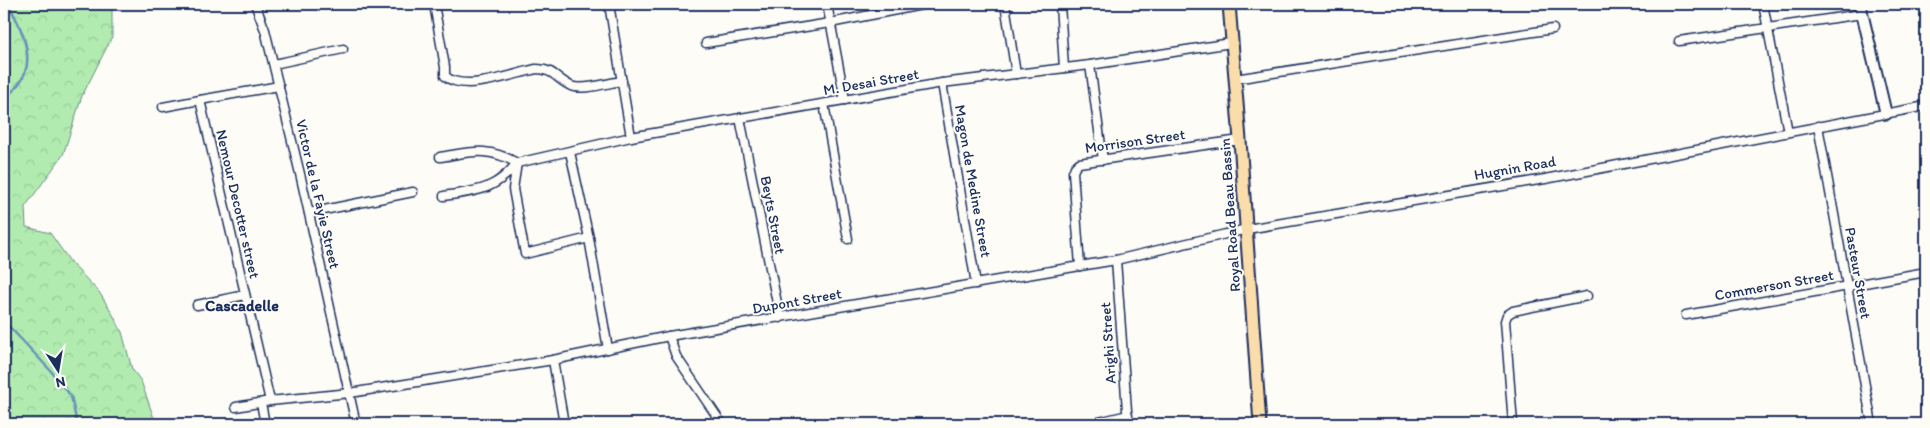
<svg xmlns="http://www.w3.org/2000/svg" width="1930" height="428" font-family="Itim,sans-serif">
<style>
.forest{fill:url(#forest-crowns);stroke:#668d86}
.lines{fill:none;stroke-linecap:round;stroke-linejoin:round}
.stream{stroke:#6793bc;stroke-width:2.5}
.street-casing{stroke:#1b2f5e;stroke-width:11}
.secondary-casing{stroke:#1b2f5e;stroke-width:14}
.primary-casing{stroke:#1b2f5e;stroke-width:15}
.street{stroke:#fdfcf7;stroke-width:8}
.secondary{stroke:#fdfcf7;stroke-width:10}
.primary{stroke:#faddab;stroke-width:11}
.labels{text-anchor:middle;stroke-width:4;stroke-linejoin:round;paint-order:stroke}
.street-label{font-size:15px;fill:#1b2f5e;stroke:#fdfcf7}
.neighbourhood-label{font-size:16px;font-weight:bold;fill:#1b2f5e;stroke:#fdfcf7}
</style>
<defs>
<pattern id="forest-crowns" width="20" height="18" patternUnits="userSpaceOnUse" patternTransform="scale(1.25)"><rect width="20" height="18" fill="#b2ebaf"/><path d="M2 6a3 3 0 1 1 6 0M12 15a3 3 0 1 1 6 0" fill="none" stroke="#98ca99"/></pattern>
</defs>
<rect width="100%" height="100%" fill="#fdfcf7"/>
<filter id="ink" filterUnits="userSpaceOnUse"><feTurbulence type="fractalNoise" baseFrequency=".02" numOctaves="2"/><feDisplacementMap in="SourceGraphic" scale="10" xChannelSelector="R" yChannelSelector="G"/><feConvolveMatrix kernelMatrix="1 2 1 2 8 2 1 2 1" color-interpolation-filters="sRGB"/></filter>
<g filter="url(#ink)">
<!-- forest -->
<path class="forest" d="M4,4H112V37L82,96L63,155L25,207L26,227L50,233L71,263L99,292L111,311L122,332L132,369L141,381L156,424H4Z"/>
<g class="lines">
<!-- stream -->
<g class="stream">
<path d="M4,100C9,94 16,89 20,82C37,59 21,26 8,4"/>
<path d="M4,321L50,370L71,396L77,424"/>
</g>
<defs>
<g id="street">
<path d="M255,4L265,30L301,178L356,424"/>
<path d="M434,4L445,67V76C464,93 512,74 536,69C554,69 556,79 571,86C582,91 608,83 622,81"/>
<path d="M609,4L631,137"/>
<path d="M827,4L845,100"/>
<path d="M1005,4L1016,74"/>
<path d="M1060,4L1064,68"/>
<path d="M1763,4L1788,132"/>
<path d="M1679,41L1862,14"/>
<path d="M706,43L830,23L927,4"/>
<path d="M274,64L343,49"/>
<path d="M1090,65L1103,160"/>
<path d="M1235,79L1553,29"/>
<path d="M942,83L976,284"/>
<path d="M279,86L200,100L270,401L350,393L553,360L669,336L1080,266L1116,260L1247,229L1545,179L1926,106"/>
<path d="M824,104L848,239"/>
<path d="M163,107L200,100"/>
<path d="M740,118L780,318"/>
<path d="M1818,126L1872,424"/>
<path d="M440,157C472,152 487,146 517,163"/>
<path d="M517,163L631,137L942,83L1090,65L1231,43"/>
<path d="M517,163L513,189L525,254L589,238L570,152"/>
<path d="M444,196C475,191 495,191 516,164"/>
<path d="M309,213L413,192"/>
<path d="M589,238L608,349"/>
<path d="M1116,260L1128,424"/>
<path d="M1080,266L1073,172L1075,167L1079,163L1240,140"/>
<path d="M197,305L245,295"/>
<path d="M1686,315L1926,272"/>
<path d="M669,336L676,356L722,424"/>
<path d="M553,360L564,424"/>
<path d="M261,403L265,424"/>
<path d="M236,407L270,401"/>
<path d="M1090,424L1128,415"/>
<path d="M1513,424L1505,321L1507,315L1513,311L1587,296"/>
</g>
<path id="secondary" d="M1860,4L1886,114"/>
<path id="primary" d="M1229,4L1240,140L1260,424"/>
</defs>
<!-- street casing -->
<use href="#street" class="street-casing"/>
<!-- secondary casing -->
<use href="#secondary" class="secondary-casing"/>
<!-- primary casing -->
<use href="#primary" class="primary-casing"/>
<!-- street -->
<use href="#street" class="street"/>
<!-- secondary -->
<use href="#secondary" class="secondary"/>
<!-- primary -->
<use href="#primary" class="primary"/>
</g>
</g>
<g class="labels">
<!-- street labels -->
<g class="street-label">
<text transform="translate(871 82) rotate(-10)" y="5">M. Desai Street</text>
<text transform="translate(1135 141) rotate(-8)" y="5">Morrison Street</text>
<text transform="translate(1515 168) rotate(-10)" y="5">Hugnin Road</text>
<text transform="translate(973 181) rotate(80)" y="5">Magon de Medine Street</text>
<text transform="translate(318 194) rotate(77)" y="5">Victor de la Fayie Street</text>
<text transform="translate(238 204) rotate(77)" y="5">Nemour Decotter street</text>
<text transform="translate(773 215) rotate(79)" y="5">Beyts Street</text>
<text transform="translate(1230 215) rotate(-94)" y="5">Royal Road Beau Bassin</text>
<text transform="translate(1858 273) rotate(80)" y="5">Pasteur Street</text>
<text transform="translate(1774 285) rotate(-10)" y="5">Commerson Street</text>
<text transform="translate(797 301) rotate(-10)" y="5">Dupont Street</text>
<text transform="translate(1108 343) rotate(-94)" y="5">Arighi Street</text>
</g>
<!-- neighbourhood labels -->
<g class="neighbourhood-label">
<text x="242" y="311">Cascadelle</text>
</g>
</g>
<!-- margin -->
<rect width="1930" height="428" fill="none" stroke="#fdfcf7" stroke-width="20"/>
<rect x="10" y="10" width="1910" height="408" fill="none" stroke="#1b2f5e" stroke-width="2" filter="url(#ink)"/>
<!-- north arrow -->
<g transform="translate(58 370) rotate(168)" stroke="#fdfcf7" stroke-width="4" paint-order="stroke">
<path d="M0-4L9 19L0 12L-9 19Z" fill="#1b2f5e"/>
<text y="-8" font-size="14" font-weight="bold" text-anchor="middle" fill="#1b2f5e">N</text>
</g>
</svg>
